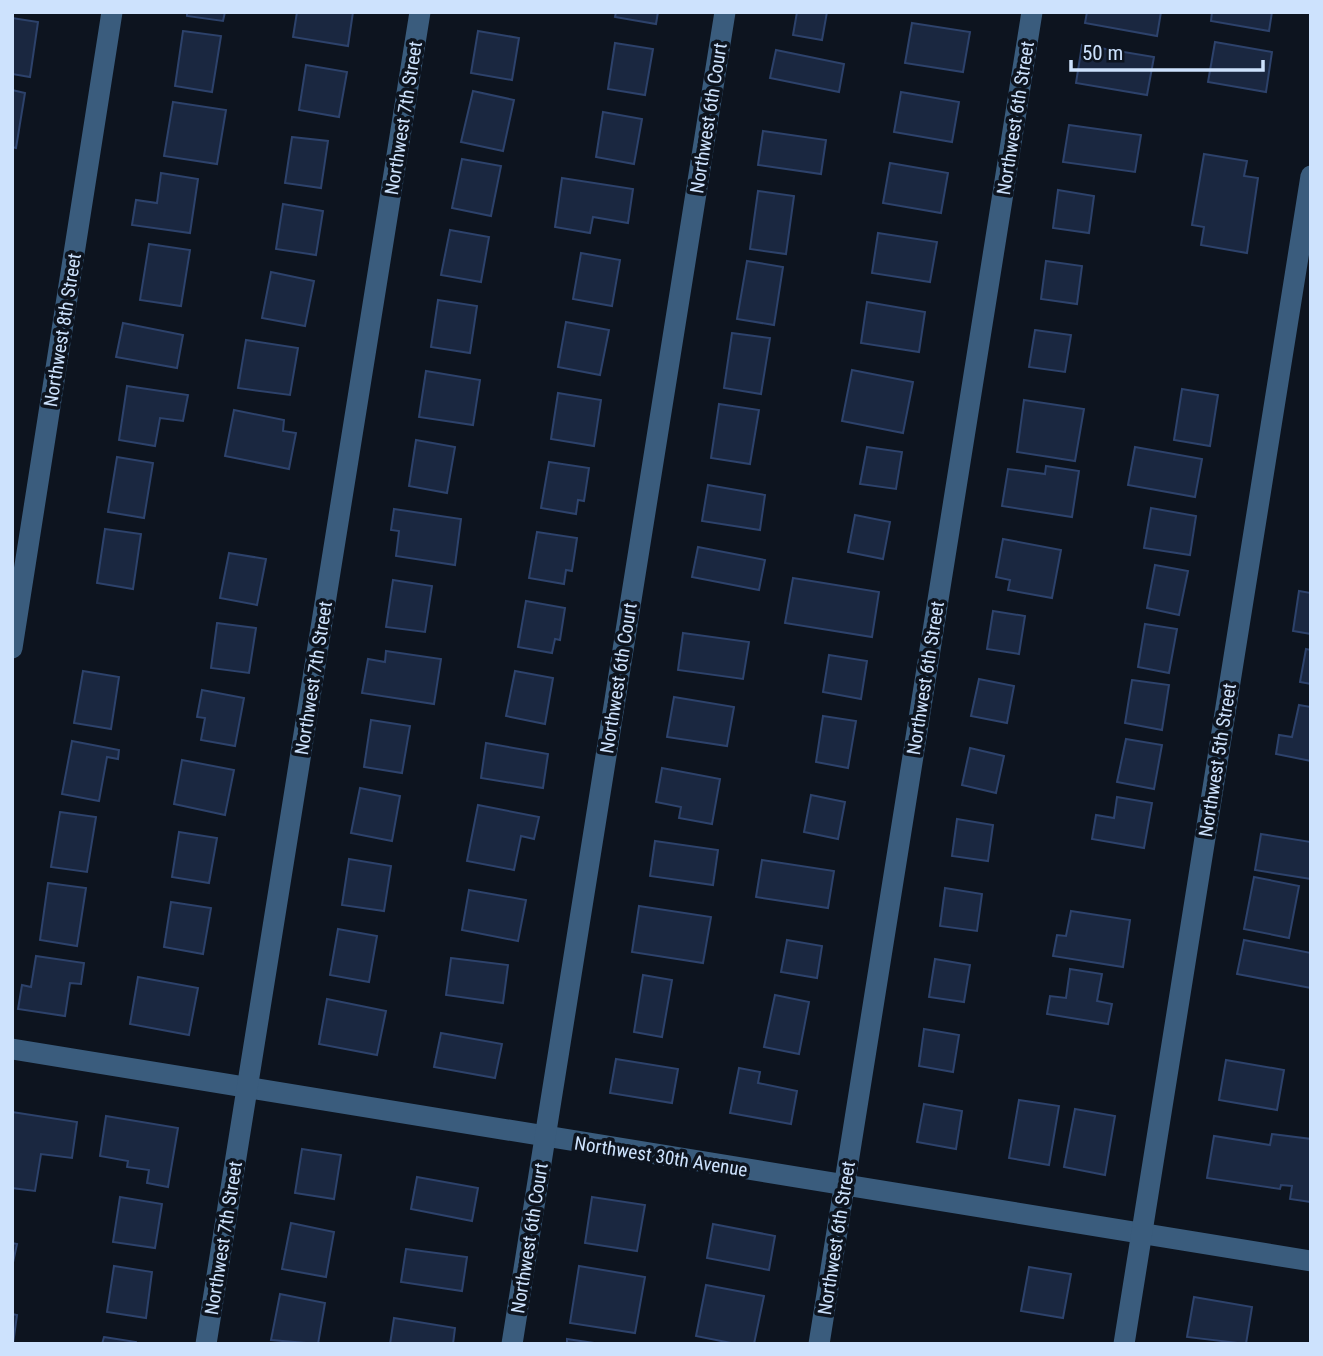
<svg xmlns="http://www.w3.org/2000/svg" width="1323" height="1356" font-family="'Roboto Condensed',sans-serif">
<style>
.building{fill:#1a2740;stroke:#2d426b;stroke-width:2}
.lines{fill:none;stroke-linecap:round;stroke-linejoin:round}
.minor{stroke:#3a5c7d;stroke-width:21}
.labels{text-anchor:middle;stroke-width:7;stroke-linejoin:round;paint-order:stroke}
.street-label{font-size:19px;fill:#cde2fd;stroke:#0d141f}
</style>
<rect width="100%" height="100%" fill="#0d141f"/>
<!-- building -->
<g class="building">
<path d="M187,12H225L223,21L187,16Z"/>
<path d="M297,12H353L348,46L293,37Z"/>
<path d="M616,12H658L656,24L615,17Z"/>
<path d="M797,12H827L822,40L793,35Z"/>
<path d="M1087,12H1161L1157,36L1085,23Z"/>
<path d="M1212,12H1272L1269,31L1211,21Z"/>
<path d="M12,18L38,22L30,77L12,74Z"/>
<path d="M912,23L970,32L963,72L905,63Z"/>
<path d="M183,31L221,36L212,92L175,86Z"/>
<path d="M478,31L519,38L512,80L471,73Z"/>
<path d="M1215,42L1272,52L1266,92L1208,82Z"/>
<path d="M615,43L653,49L645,95L608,89Z"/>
<path d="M1082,45L1154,57L1147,95L1076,83Z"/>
<path d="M776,50L844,64L839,92L770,78Z"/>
<path d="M306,65L347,72L339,117L299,110Z"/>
<path d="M12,90L25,93L16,148L12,147Z"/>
<path d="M473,91L514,100L503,151L461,142Z"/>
<path d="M901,92L959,102L952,142L894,132Z"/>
<path d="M173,102L226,110L217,164L164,156Z"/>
<path d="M603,112L642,119L634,164L596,157Z"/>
<path d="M1069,125L1141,135L1135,172L1063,162Z"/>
<path d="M763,131L826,140L821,174L758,165Z"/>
<path d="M292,137L328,141L321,188L285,183Z"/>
<path d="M1204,154L1247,161L1244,176L1258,178L1247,253L1201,245L1204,227L1192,225Z"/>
<path d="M462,159L501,166L491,216L452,208Z"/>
<path d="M890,163L948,173L941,213L883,203Z"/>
<path d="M161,173L198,179L190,233L132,225L136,200L157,203Z"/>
<path d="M562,178L633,189L628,223L593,217L590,233L555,227Z"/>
<path d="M1058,190L1094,196L1089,233L1053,228Z"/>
<path d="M758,191L794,196L786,254L750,249Z"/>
<path d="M283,204L323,211L316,255L276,249Z"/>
<path d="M450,230L489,237L481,282L441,275Z"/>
<path d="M878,233L937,242L930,282L872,273Z"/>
<path d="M149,244L190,250L181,306L140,300Z"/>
<path d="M581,253L620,260L612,306L573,299Z"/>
<path d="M747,261L783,267L774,325L737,319Z"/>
<path d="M1046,261L1082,266L1077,304L1041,299Z"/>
<path d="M271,272L314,281L305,326L262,318Z"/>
<path d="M438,300L477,306L470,353L431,347Z"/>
<path d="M867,302L925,312L919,352L861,343Z"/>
<path d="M566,322L609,330L600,375L558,367Z"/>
<path d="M123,323L183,335L177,368L116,357Z"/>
<path d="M1035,330L1071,335L1065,372L1029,367Z"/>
<path d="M732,333L770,338L761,394L724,388Z"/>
<path d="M246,340L298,348L290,395L238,388Z"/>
<path d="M852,370L913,382L903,433L842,421Z"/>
<path d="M426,371L480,380L473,425L419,417Z"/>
<path d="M127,386L188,395L183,421L160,418L155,446L119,440Z"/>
<path d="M1182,389L1218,395L1210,446L1174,440Z"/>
<path d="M558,393L601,400L594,446L551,439Z"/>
<path d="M1024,400L1084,409L1075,461L1017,452Z"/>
<path d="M719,404L759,410L750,464L711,458Z"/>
<path d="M234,410L284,420L283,431L296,433L289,469L225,456Z"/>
<path d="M416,440L455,447L447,493L409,486Z"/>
<path d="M867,447L902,452L896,489L860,484Z"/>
<path d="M1135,447L1202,459L1195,497L1128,485Z"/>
<path d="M117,457L153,463L144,518L108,512Z"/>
<path d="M549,462L589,468L584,501L578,500L576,514L541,508Z"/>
<path d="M1046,466L1079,471L1072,517L1002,506L1008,469L1045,474Z"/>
<path d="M708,485L765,495L760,530L702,521Z"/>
<path d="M1151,508L1196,516L1190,555L1144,548Z"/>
<path d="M394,509L461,519L455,565L396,556L399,531L391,530Z"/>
<path d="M855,515L890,522L883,559L848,552Z"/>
<path d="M105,529L141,534L133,589L97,583Z"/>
<path d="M537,532L577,538L572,571L566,570L564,584L529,578Z"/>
<path d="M1003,539L1061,550L1052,598L1008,590L1010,580L996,577Z"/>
<path d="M698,547L765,560L759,590L692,577Z"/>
<path d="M229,553L266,559L257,605L220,598Z"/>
<path d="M1155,565L1188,571L1179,615L1147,608Z"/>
<path d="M793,578L879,592L872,637L785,623Z"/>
<path d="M393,580L432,586L425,632L386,627Z"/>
<path d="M1299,591L1311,593V634L1293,631Z"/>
<path d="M526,601L565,608L560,640L555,639L552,653L518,647Z"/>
<path d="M993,611L1025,616L1019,654L987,649Z"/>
<path d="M217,623L256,628L249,673L211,668Z"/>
<path d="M1145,624L1177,629L1169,673L1138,667Z"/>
<path d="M683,633L749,642L743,679L678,670Z"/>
<path d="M1306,649L1311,650V684L1300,682Z"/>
<path d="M386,651L441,659L434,704L362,693L368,659L385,662Z"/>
<path d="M829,655L867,661L861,699L823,692Z"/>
<path d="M83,671L119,677L111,729L74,723Z"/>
<path d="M515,671L553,678L545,724L506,716Z"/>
<path d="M979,679L1014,686L1007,723L971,716Z"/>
<path d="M1132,680L1169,685L1162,730L1125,723Z"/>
<path d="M202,690L244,698L235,746L201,740L205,718L197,717Z"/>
<path d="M674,697L734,707L727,746L667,737Z"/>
<path d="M1299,705L1311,707V761L1276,754L1279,735L1292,737Z"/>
<path d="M823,716L856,721L848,768L816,762Z"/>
<path d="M371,720L410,726L402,773L364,767Z"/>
<path d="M1126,739L1162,745L1154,789L1117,782Z"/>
<path d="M72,741L119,750L118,759L107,757L99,801L62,794Z"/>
<path d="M486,743L548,754L543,788L481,778Z"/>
<path d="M970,748L1004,756L996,793L962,785Z"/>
<path d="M182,760L234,770L225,815L174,804Z"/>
<path d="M662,768L720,779L712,824L679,818L681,807L656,802Z"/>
<path d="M360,788L400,796L392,841L351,833Z"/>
<path d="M811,795L845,802L838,839L804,832Z"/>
<path d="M1117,797L1152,803L1144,848L1092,839L1096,815L1114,818Z"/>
<path d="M478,805L539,817L534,839L521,836L514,870L467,861Z"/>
<path d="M60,812L96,817L87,872L51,867Z"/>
<path d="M957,819L993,825L988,861L952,856Z"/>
<path d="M179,832L217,838L209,883L172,877Z"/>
<path d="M1261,834L1311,842V879L1255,870Z"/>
<path d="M655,841L718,850L713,885L650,876Z"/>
<path d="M349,859L391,866L384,911L342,905Z"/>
<path d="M762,860L834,871L828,908L756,897Z"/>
<path d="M1254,877L1299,886L1289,938L1244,929Z"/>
<path d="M48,883L86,888L77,946L40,940Z"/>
<path d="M945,888L982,894L977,931L940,926Z"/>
<path d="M469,890L526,900L518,941L462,930Z"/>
<path d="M171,902L211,908L203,954L164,947Z"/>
<path d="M639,906L711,917L703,963L632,952Z"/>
<path d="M1071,911L1130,920L1123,967L1053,956L1057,935L1066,936Z"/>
<path d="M338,929L377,936L369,982L330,975Z"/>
<path d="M787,940L822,946L817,978L781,972Z"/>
<path d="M1244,940L1311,953V988L1237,974Z"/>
<path d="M36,956L84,963L81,984L70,983L65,1016L18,1009L22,985L31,987Z"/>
<path d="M451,958L508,965L503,1003L446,995Z"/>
<path d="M935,959L970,965L964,1002L929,997Z"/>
<path d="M1070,969L1102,974L1097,1001L1112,1004L1108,1024L1047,1014L1050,996L1066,998Z"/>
<path d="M643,975L672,980L662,1037L634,1032Z"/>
<path d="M138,977L198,988L189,1035L130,1024Z"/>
<path d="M775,995L809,1002L799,1054L764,1047Z"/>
<path d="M327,999L386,1011L377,1055L319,1044Z"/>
<path d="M924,1029L959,1035L953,1072L919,1066Z"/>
<path d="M441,1033L502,1044L495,1078L434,1067Z"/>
<path d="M616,1059L678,1069L672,1103L610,1093Z"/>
<path d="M1226,1060L1284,1070L1277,1110L1219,1100Z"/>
<path d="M739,1068L760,1072L758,1083L797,1091L791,1124L730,1113Z"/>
<path d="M1019,1100L1059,1106L1049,1165L1009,1158Z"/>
<path d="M924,1104L962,1111L956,1149L917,1142Z"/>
<path d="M1075,1109L1115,1116L1105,1175L1064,1167Z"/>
<path d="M12,1112L77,1122L72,1158L41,1154L35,1191L12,1188Z"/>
<path d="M106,1116L178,1128L168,1187L147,1183L149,1170L127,1167L128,1161L100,1156Z"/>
<path d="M1272,1134L1311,1139V1202L1290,1199L1292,1186L1281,1185L1280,1189L1207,1178L1214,1136L1270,1145Z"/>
<path d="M302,1149L341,1155L334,1199L295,1193Z"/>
<path d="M417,1177L478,1188L472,1221L411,1209Z"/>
<path d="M120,1197L162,1204L155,1248L113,1242Z"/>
<path d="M592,1197L645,1205L637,1251L585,1243Z"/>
<path d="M291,1223L334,1232L326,1277L282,1269Z"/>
<path d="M713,1224L775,1236L769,1270L707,1258Z"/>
<path d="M12,1243L17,1244L12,1267Z"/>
<path d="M406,1249L467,1257L462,1291L401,1282Z"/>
<path d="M114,1266L152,1272L146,1318L107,1312Z"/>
<path d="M579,1266L645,1277L635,1333L570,1323Z"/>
<path d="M1029,1267L1071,1274L1063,1318L1021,1311Z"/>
<path d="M706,1285L764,1296L754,1344H736L696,1336Z"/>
<path d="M280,1294L325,1303L318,1344L271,1340Z"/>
<path d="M1194,1297L1252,1307L1246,1344L1187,1337Z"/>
<path d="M12,1314L17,1315L13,1344H12Z"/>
<path d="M394,1318L455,1328L453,1344H390Z"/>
<path d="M104,1337L136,1342V1344H102Z"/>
<path d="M567,1339L601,1344H567Z"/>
</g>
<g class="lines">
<!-- minor -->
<g class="minor">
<path d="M12,648L112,12"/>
<path d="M12,1049L1311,1261"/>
<path d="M206,1344L420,12"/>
<path d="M512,1344L725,12"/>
<path d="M819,1344L1032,12"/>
<path d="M1124,1344L1311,176"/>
</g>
</g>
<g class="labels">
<!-- street labels -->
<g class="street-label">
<text transform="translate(403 118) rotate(-81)" y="7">Northwest 7th Street</text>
<text transform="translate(708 118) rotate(-81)" y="7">Northwest 6th Court</text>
<text transform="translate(1015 118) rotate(-81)" y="7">Northwest 6th Street</text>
<text transform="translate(62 330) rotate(-81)" y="7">Northwest 8th Street</text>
<text transform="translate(313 678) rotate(-81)" y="7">Northwest 7th Street</text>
<text transform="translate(618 678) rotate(-81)" y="7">Northwest 6th Court</text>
<text transform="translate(925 678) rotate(-81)" y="7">Northwest 6th Street</text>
<text transform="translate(1217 760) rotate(-81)" y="7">Northwest 5th Street</text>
<text transform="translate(661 1156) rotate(9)" y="7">Northwest 30th Avenue</text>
<text transform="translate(223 1238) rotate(-81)" y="7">Northwest 7th Street</text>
<text transform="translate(529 1238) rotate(-81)" y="7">Northwest 6th Court</text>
<text transform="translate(836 1238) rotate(-81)" y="7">Northwest 6th Street</text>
</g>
</g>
<!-- border -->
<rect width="1323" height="1356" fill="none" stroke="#cde2fd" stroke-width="28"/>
<!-- scale -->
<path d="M1071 60v10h192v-10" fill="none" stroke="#cde2fd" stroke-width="3.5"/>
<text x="1082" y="60" font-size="21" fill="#cde2fd" stroke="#0d141f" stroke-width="5" paint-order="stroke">50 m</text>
</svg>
